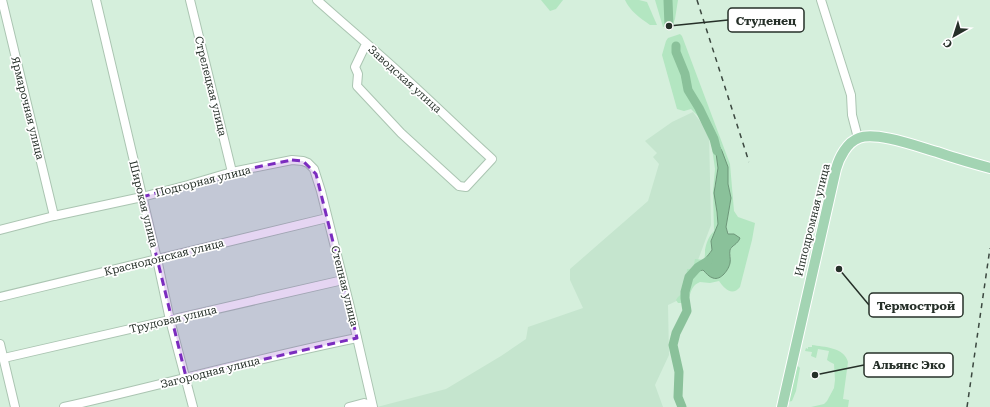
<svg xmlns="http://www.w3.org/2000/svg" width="990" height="407" font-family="'Roboto Serif',serif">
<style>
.built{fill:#c5e5ce}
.green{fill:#b3e6c1;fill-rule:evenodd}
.water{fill:#8ac19a;stroke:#6c9678}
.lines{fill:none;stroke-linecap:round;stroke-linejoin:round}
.river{stroke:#8ac19a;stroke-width:9}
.minor-casing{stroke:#abc5b2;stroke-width:10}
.major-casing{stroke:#fff;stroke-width:12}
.minor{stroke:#fff;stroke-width:8}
.major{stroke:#a3d4b3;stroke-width:10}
.rail{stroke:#3c4840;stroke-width:1.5;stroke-dasharray:5 5;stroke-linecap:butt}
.marked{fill:#7b2cbf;fill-opacity:0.2;stroke:#7b2cbf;stroke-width:3;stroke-dasharray:8 5;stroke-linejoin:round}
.labels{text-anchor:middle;stroke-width:3.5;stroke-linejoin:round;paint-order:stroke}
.street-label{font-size:11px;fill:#263029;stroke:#fff}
.leader{fill:none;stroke:#263029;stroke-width:1.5}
.callout-dot{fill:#263029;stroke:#fff;stroke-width:1.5}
.callout{fill:#fff;stroke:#263029;stroke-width:1.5}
.callout-label{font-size:12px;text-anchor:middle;font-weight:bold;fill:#263029}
</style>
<rect width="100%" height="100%" fill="#d5efdc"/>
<!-- built -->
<path class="built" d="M693,112L709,133L711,225L698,260L687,296L668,305L669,355L655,385L663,407H377L446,389L501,356L526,339L528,327L583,308L570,280V269L648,201L659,164L653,157L657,153L645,141L672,122Z"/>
<!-- green -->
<g class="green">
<path d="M541,0H563L556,9L550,11Z"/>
<path d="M625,0H639L647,2L657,25H650C640,18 630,11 625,0Z"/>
<path d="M655,0H678L675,19L673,24L663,27Z"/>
<path d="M680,34L682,36L730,164L734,211L738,217L755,223L752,240L740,287C732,297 724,288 719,281L710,283L700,282C698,283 696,284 695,285C687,293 693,304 678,303L676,300C678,296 681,295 683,292C687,286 686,277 687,269H693L695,259L704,260C705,256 705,254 705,250C706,243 709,236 714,231L713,191L715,169L710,133L698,116L691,109L684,111L677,109L662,55L666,41L668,38ZM714,140L728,167V184L731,198L726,227L734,246C728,249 730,254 731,260L712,278L698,267L704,260L712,250L711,241L718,224L714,189L718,168L716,153L713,144Z"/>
<path d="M812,345C824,347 844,347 848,362L843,399L849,400L848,407H811L824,404L827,401L834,388L835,380L834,364L830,362L827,360L829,351L818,349L816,358L811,356L812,352L805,351L806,348L808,349V347H812Z"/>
<path d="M798,366L800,368L796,391L792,401L788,402L797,367Z"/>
</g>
<!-- water -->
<path class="water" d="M714,139L717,142L722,151L728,167V184L731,198L726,227L728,234H734L740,238C738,244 731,246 730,250C729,254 731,259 730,263C729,269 721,281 713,278C709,277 706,273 703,270L699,271L697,269C700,264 708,256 712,250L711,241L718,224L717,212L714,193L718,168L716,153L713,144Z"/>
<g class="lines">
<!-- river -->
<g class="river">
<path d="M668,0L669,26"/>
<path d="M676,46V52L685,74L688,90L699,108L714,139L717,151"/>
<path d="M682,407L678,397L679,372L673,345L676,333L687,311L685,298V292L689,277L698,267L708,261"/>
</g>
<defs>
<g id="minor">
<path d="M2,0L54,216"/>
<path d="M96,0L157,259L170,320L193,407"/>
<path d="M190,0L232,172"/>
<path d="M317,0C346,26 376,51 404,77C434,104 462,132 492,159L466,187L459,186L401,133L357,86L358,74L355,67L366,44"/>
<path d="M821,0L851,95L852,115L858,138"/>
<path d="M0,230L54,216L142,197L188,185L232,172L292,160L303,161L308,163L314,169L321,191L350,307L373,407"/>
<path d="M0,297L327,218"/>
<path d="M0,344L15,407"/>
<path d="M4,358L343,280"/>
<path d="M64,407C162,385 258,358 357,338"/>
<path d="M349,407L364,403L372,406"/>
</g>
<path id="major" d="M782,407L836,169C839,158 847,142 859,138C876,131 919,147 937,152C954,158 972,163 990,168"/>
</defs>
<!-- minor casing -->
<use href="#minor" class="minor-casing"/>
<!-- major casing -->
<use href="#major" class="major-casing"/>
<!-- minor -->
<use href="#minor" class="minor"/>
<!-- major -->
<use href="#major" class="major"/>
<!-- rail -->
<g class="rail">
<path d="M697,0L749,162"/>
<path d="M967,407L990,248"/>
</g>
</g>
<!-- marked area -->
<path class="marked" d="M292,160L303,161L316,174L357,338L186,377L142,197L232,172Z"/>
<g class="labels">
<!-- street labels -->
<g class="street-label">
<text transform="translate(405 79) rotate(42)" y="4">Заводская улица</text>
<text transform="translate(211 86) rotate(76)" y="4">Стрелецкая улица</text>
<text transform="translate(28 108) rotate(76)" y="4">Ярмарочная улица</text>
<text transform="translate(203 181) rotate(-14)" y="4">Подгорная улица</text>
<text transform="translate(144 204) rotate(76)" y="4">Широкая улица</text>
<text transform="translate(812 220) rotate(-76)" y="4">Ипподромная улица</text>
<text transform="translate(164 257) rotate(-14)" y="4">Краснодонская улица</text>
<text transform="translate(345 286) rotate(76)" y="4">Степная улица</text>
<text transform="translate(173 319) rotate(-13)" y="4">Трудовая улица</text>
<text transform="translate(210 372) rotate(-14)" y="4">Загородная улица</text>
</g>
</g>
<!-- callouts -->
<path class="leader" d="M669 26L728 20M839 269L869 305M815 375L864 365"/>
<g class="callout-dot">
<circle cx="669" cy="26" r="4"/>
<circle cx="839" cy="269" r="4"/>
<circle cx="815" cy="375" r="4"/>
</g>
<g class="callout">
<rect x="728" y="8" width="76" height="24" rx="4"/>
<rect x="869" y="293" width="94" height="24" rx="4"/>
<rect x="864" y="353" width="89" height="24" rx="4"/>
</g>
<g class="callout-label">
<text x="766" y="25">Студенец</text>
<text x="916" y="310">Термострой</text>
<text x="909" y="369">Альянс Эко</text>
</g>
<!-- north arrow -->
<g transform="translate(954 36) rotate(219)" stroke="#ffffff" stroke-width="3" paint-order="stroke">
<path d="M0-3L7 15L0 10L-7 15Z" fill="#263029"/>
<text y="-6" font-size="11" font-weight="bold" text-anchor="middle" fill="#263029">С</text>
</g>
</svg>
